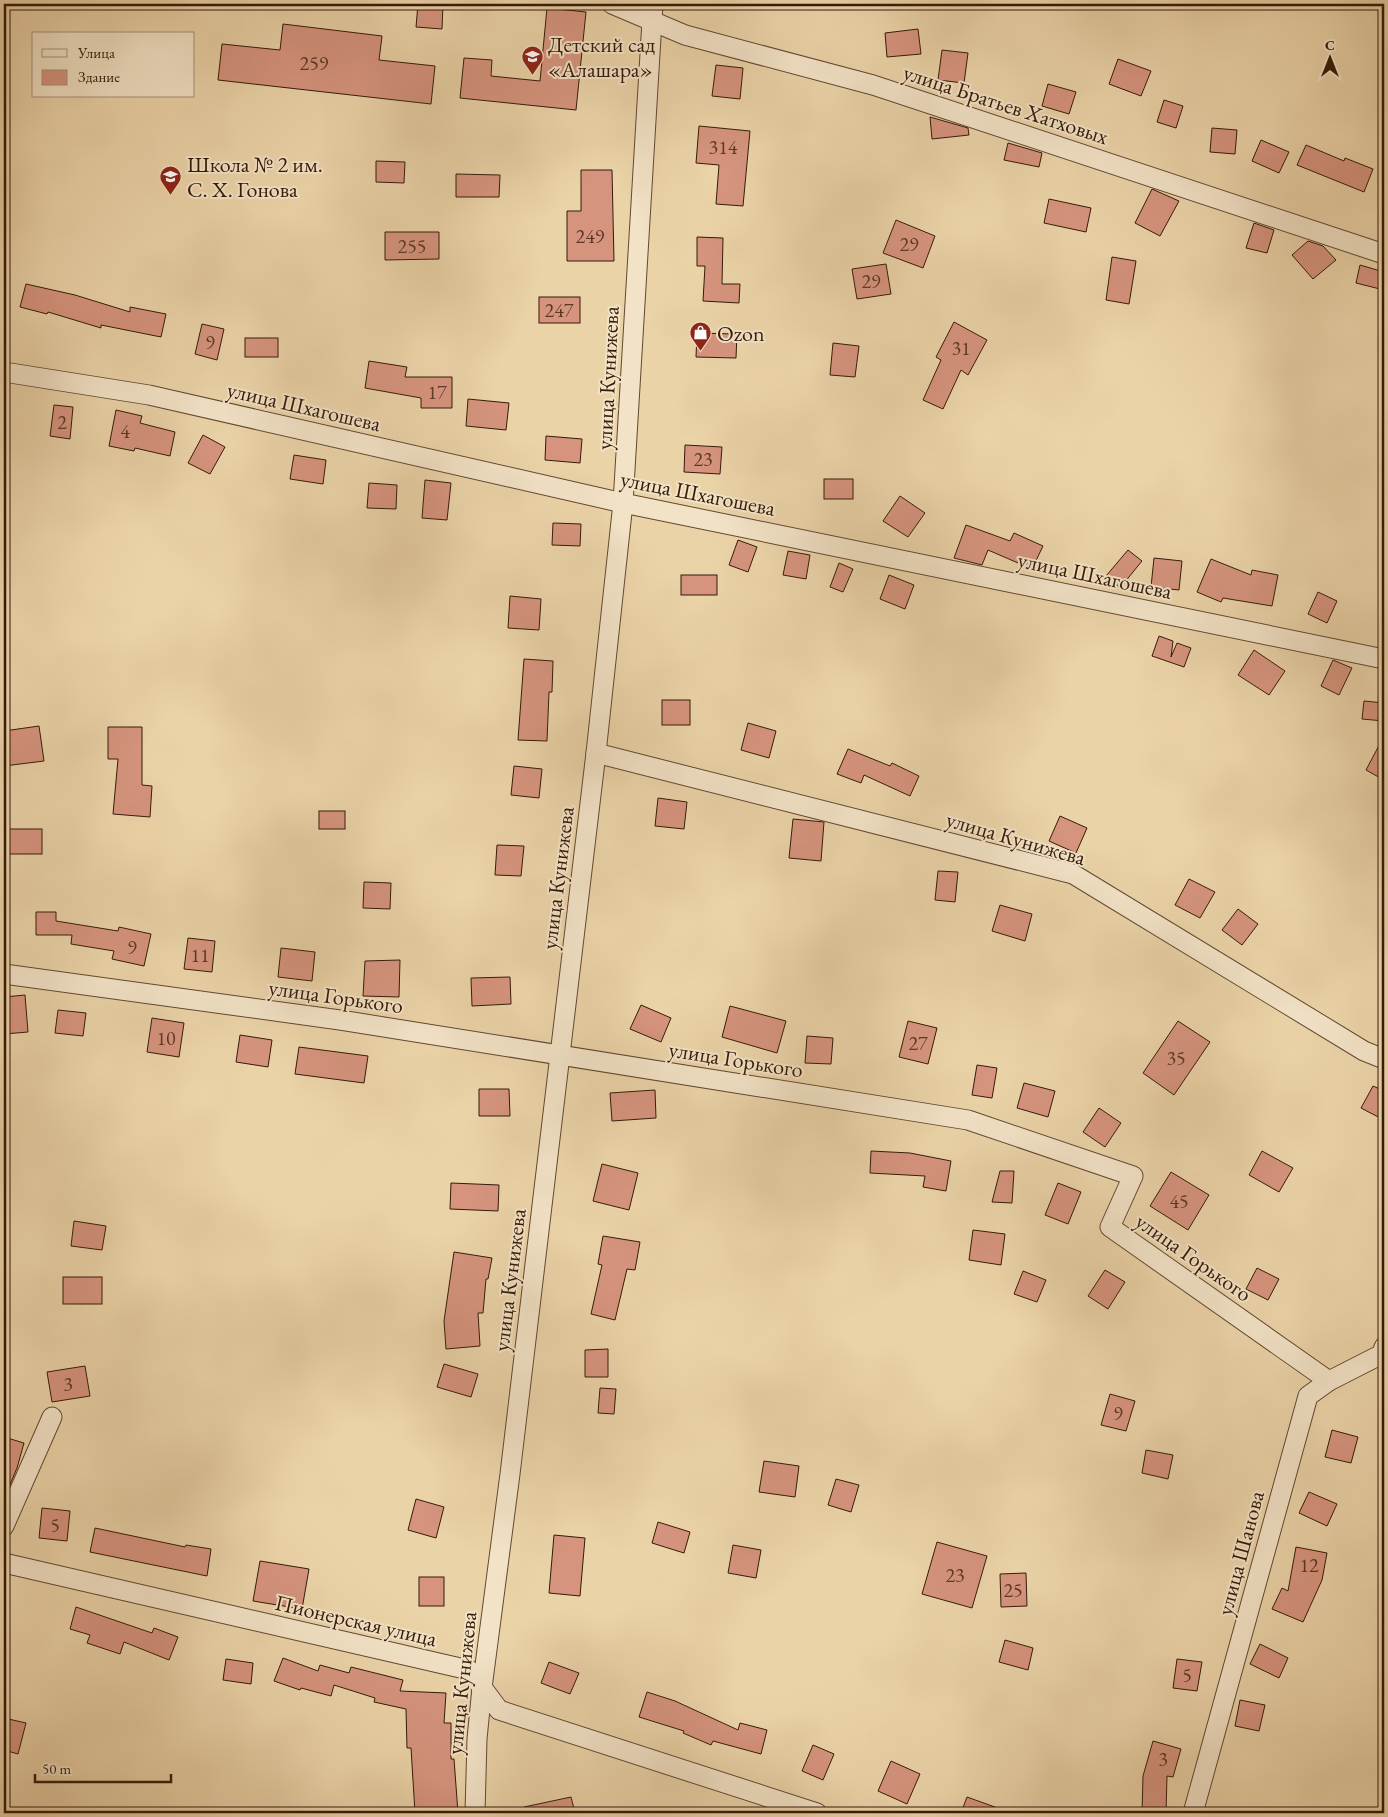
<svg xmlns="http://www.w3.org/2000/svg" width="1388" height="1817" font-family="'EB Garamond',serif">
<style>
.building{fill:#d6947e;stroke:#351a08}
.lines{fill:none;stroke-linecap:round;stroke-linejoin:round}
.minor-casing{stroke:#624830;stroke-width:21}
.minor{stroke:#f2e2c6;stroke-width:19}
.labels{text-anchor:middle;stroke-width:4;stroke-linejoin:round;paint-order:stroke}
.number-label{font-size:20px;fill:#5d3826}
.poi-label{font-size:22px;fill:#351a08;stroke:#f2e2c6;text-anchor:start}
.street-label{font-size:22px;fill:#351a08;stroke:#f2e2c6}
</style>
<rect width="100%" height="100%" fill="#ebd3a8"/>
<filter id="stains"><feTurbulence type="fractalNoise" baseFrequency=".004" numOctaves="4"/><feColorMatrix values="0 0 0 0 .2 0 0 0 0 .09 0 0 0 0 .02 0 0 0 .5 -.17"/></filter>
<radialGradient id="worn" r=".72"><stop offset=".6" stop-color="#630" stop-opacity="0"/><stop offset="1" stop-color="#630" stop-opacity=".3"/></radialGradient>
<!-- building -->
<g class="building">
<path d="M418,4H443L442,29L416,27Z"/>
<path d="M547,8L586,12L576,110L460,98L464,58L492,60L491,76L540,81Z"/>
<path d="M283,24L382,36L379,60L435,66L431,104L218,80L222,44L280,50Z"/>
<path d="M918,29L921,54L887,57L885,33Z"/>
<path d="M942,50L968,53L964,83L938,80Z"/>
<path d="M1118,59L1151,71L1141,96L1109,84Z"/>
<path d="M716,65L743,68L740,99L712,96Z"/>
<path d="M1048,84L1076,92L1069,114L1042,106Z"/>
<path d="M1164,100L1183,106L1176,128L1157,122Z"/>
<path d="M930,117L968,128L969,135L932,139Z"/>
<path d="M699,126L750,131L743,206L716,204L719,165L696,163Z"/>
<path d="M1212,128L1237,130L1235,154L1210,152Z"/>
<path d="M1261,140L1289,152L1279,173L1252,161Z"/>
<path d="M1008,143L1042,153L1039,167L1004,160Z"/>
<path d="M1306,145L1344,161L1345,158L1373,169L1364,192L1297,165Z"/>
<path d="M376,161L405,162L404,183L376,182Z"/>
<path d="M581,170H612L614,261H567V211H581Z"/>
<path d="M456,174L500,175L499,197H456Z"/>
<path d="M1152,189L1179,201L1160,236L1135,223Z"/>
<path d="M1049,199L1091,208L1086,232L1044,223Z"/>
<path d="M896,220L935,236L923,268L883,253Z"/>
<path d="M1254,223L1274,230L1267,253L1246,248Z"/>
<path d="M385,232H439V259L385,260Z"/>
<path d="M697,237L723,238L722,284H740L739,303L703,301L705,266H697Z"/>
<path d="M1308,241L1323,246L1336,260L1313,279L1292,255Z"/>
<path d="M1112,257L1136,261L1129,304L1106,300Z"/>
<path d="M886,264L891,294L857,299L852,269Z"/>
<path d="M1360,265L1384,272L1380,289L1356,283Z"/>
<path d="M26,284L75,295L130,312V307L166,314L161,337L101,325V328L48,312L47,314L20,307Z"/>
<rect x="539" y="297" width="41" height="26"/>
<path d="M954,322L987,340L968,375L961,370L943,409L923,400L941,360L936,357Z"/>
<path d="M202,324L224,329L217,360L195,354Z"/>
<path d="M697,333L737,334L736,358L696,357Z"/>
<rect x="245" y="338" width="33" height="19"/>
<path d="M833,343L859,346L855,377L830,375Z"/>
<path d="M369,361L407,367L405,377H452V408H421V398L365,388Z"/>
<path d="M468,399L509,403L506,430L466,426Z"/>
<path d="M54,405L73,407L70,439L50,436Z"/>
<path d="M116,410L142,416L140,423L175,432L170,456L135,448L134,451L109,446Z"/>
<path d="M203,435L225,447L210,474L188,463Z"/>
<path d="M546,436L582,439L580,463L545,460Z"/>
<path d="M685,445L722,447L720,474L684,472Z"/>
<path d="M294,455L326,460L323,484L290,479Z"/>
<rect x="824" y="479" width="29" height="20"/>
<path d="M425,480L451,483L447,520L422,518Z"/>
<path d="M369,483L397,485L396,509L367,508Z"/>
<path d="M900,496L925,513L908,537L883,521Z"/>
<path d="M553,523L581,524L580,546L552,545Z"/>
<path d="M966,525L1010,541L1014,533L1043,546L1032,569L988,550L982,565L954,558Z"/>
<path d="M738,540L757,547L748,572L729,565Z"/>
<path d="M1128,550L1142,561L1120,588L1106,576Z"/>
<path d="M788,551L810,555L806,579L783,575Z"/>
<path d="M1154,558L1182,561L1179,590L1151,587Z"/>
<path d="M1211,559L1251,575L1252,570L1278,575L1272,606L1223,598L1221,602L1197,592Z"/>
<path d="M839,563L853,569L843,592L830,587Z"/>
<rect x="681" y="575" width="36" height="20"/>
<path d="M889,575L914,585L905,609L880,599Z"/>
<path d="M1318,592L1337,601L1327,623L1308,614Z"/>
<path d="M510,596L541,599L539,630L508,628Z"/>
<path d="M1159,636L1173,641L1171,657L1177,643L1191,648L1184,667L1152,656Z"/>
<path d="M1254,650L1285,671L1269,695L1238,675Z"/>
<path d="M524,659L553,661L552,692H549L547,741L518,740Z"/>
<path d="M1333,660L1352,668L1339,695L1321,686Z"/>
<rect x="662" y="700" width="28" height="25"/>
<path d="M1364,701L1384,703V721L1362,719Z"/>
<path d="M748,723L776,731L769,758L741,750Z"/>
<path d="M39,726L44,761L4,766V731Z"/>
<path d="M108,727H142V785L152,786L150,817L113,814L118,759H108Z"/>
<path d="M1384,736V780L1366,770Z"/>
<path d="M848,749L890,766L892,763L919,776L910,796L864,775L861,783L837,774Z"/>
<path d="M514,766L542,769L539,798L511,795Z"/>
<path d="M658,798L687,802L684,829L655,826Z"/>
<rect x="319" y="811" width="26" height="18"/>
<path d="M1060,816L1087,828L1076,853L1049,841Z"/>
<path d="M793,819L824,822L821,861L789,858Z"/>
<rect x="4" y="829" width="38" height="25"/>
<path d="M497,845L524,846L521,876L495,875Z"/>
<path d="M938,871L958,872L955,902L935,900Z"/>
<path d="M1189,879L1215,892L1200,918L1175,905Z"/>
<path d="M364,882L391,883L390,909L363,908Z"/>
<path d="M1000,905L1032,914L1025,941L992,931Z"/>
<path d="M1238,909L1258,924L1242,945L1222,930Z"/>
<path d="M36,912H56V921L118,931L119,927L151,934L144,966L112,959L114,951L71,944L72,935H36Z"/>
<path d="M188,938L215,941L212,972L184,969Z"/>
<path d="M281,948L315,952L312,981L278,977Z"/>
<path d="M400,960L399,997L363,996L365,961Z"/>
<path d="M510,977L511,1004L472,1006L471,978Z"/>
<path d="M25,995L28,1032L4,1034V997Z"/>
<path d="M641,1005L671,1018L661,1042L630,1029Z"/>
<path d="M730,1006L786,1021L777,1053L722,1037Z"/>
<path d="M58,1010L86,1013L83,1036L55,1033Z"/>
<path d="M152,1018L184,1023L179,1057L147,1052Z"/>
<path d="M908,1021L937,1028L928,1064L899,1057Z"/>
<path d="M1178,1021L1210,1042L1174,1095L1143,1073Z"/>
<path d="M240,1035L272,1040L268,1067L236,1062Z"/>
<path d="M807,1036L833,1038L831,1064L805,1063Z"/>
<path d="M299,1047L368,1056L364,1083L295,1074Z"/>
<path d="M977,1065L997,1068L992,1098L972,1095Z"/>
<path d="M1024,1083L1055,1091L1048,1117L1017,1108Z"/>
<path d="M1373,1086L1384,1091V1120L1361,1108Z"/>
<path d="M479,1089H509L510,1116H479Z"/>
<path d="M655,1090L656,1118L612,1121L610,1093Z"/>
<path d="M1099,1108L1121,1123L1105,1147L1083,1132Z"/>
<path d="M871,1151L910,1153L951,1161L946,1191L923,1187L925,1176L870,1173Z"/>
<path d="M1262,1151L1293,1168L1279,1192L1249,1175Z"/>
<path d="M602,1164L638,1173L629,1210L593,1201Z"/>
<path d="M1000,1171H1014L1012,1203L992,1202Z"/>
<path d="M1171,1172L1209,1195L1188,1230L1150,1206Z"/>
<path d="M451,1183L499,1185L498,1211L450,1209Z"/>
<path d="M1058,1183L1081,1192L1068,1224L1045,1215Z"/>
<path d="M74,1221L106,1226L102,1250L71,1246Z"/>
<path d="M973,1230L1005,1234L1001,1265L969,1260Z"/>
<path d="M603,1236L640,1242L635,1270L627,1269L615,1320L591,1314L602,1265L598,1264Z"/>
<path d="M454,1252L492,1258L488,1279H486L483,1313H478L480,1346L446,1349L444,1321Z"/>
<path d="M1257,1268L1279,1279L1268,1300L1246,1289Z"/>
<path d="M1105,1270L1125,1282L1108,1309L1088,1296Z"/>
<path d="M1023,1271L1046,1280L1037,1302L1014,1294Z"/>
<rect x="63" y="1277" width="39" height="27"/>
<path d="M608,1349V1377H585V1350Z"/>
<path d="M444,1364L478,1374L471,1397L437,1387Z"/>
<path d="M85,1366L90,1396L52,1402L47,1372Z"/>
<path d="M600,1388L616,1389L614,1414L598,1413Z"/>
<path d="M1110,1394L1135,1401L1126,1431L1101,1425Z"/>
<path d="M1332,1430L1358,1437L1351,1463L1325,1457Z"/>
<path d="M4,1437L24,1443L17,1468L4,1499Z"/>
<path d="M1146,1450L1173,1455L1168,1479L1142,1473Z"/>
<path d="M764,1461L799,1466L795,1497L759,1492Z"/>
<path d="M836,1479L859,1485L851,1512L828,1505Z"/>
<path d="M1309,1492L1337,1504L1327,1526L1299,1513Z"/>
<path d="M416,1499L444,1507L436,1538L408,1530Z"/>
<path d="M42,1508L70,1511L67,1541L39,1538Z"/>
<path d="M658,1522L690,1532L684,1553L652,1543Z"/>
<path d="M95,1528L185,1547L186,1545L211,1549L207,1576L90,1552Z"/>
<path d="M554,1535L585,1538L580,1596L549,1593Z"/>
<path d="M937,1542L987,1556L972,1608L922,1594Z"/>
<path d="M733,1545L761,1550L756,1578L728,1573Z"/>
<path d="M1296,1547L1327,1553L1322,1580L1303,1622L1272,1609L1282,1588L1288,1591Z"/>
<path d="M260,1561L309,1569L302,1609L253,1601Z"/>
<path d="M1026,1573L1027,1606L1001,1607L1000,1574Z"/>
<rect x="419" y="1577" width="25" height="29"/>
<path d="M76,1607L152,1633L154,1628L178,1637L169,1660L124,1642L120,1654L87,1643L90,1635L70,1629Z"/>
<path d="M1005,1640L1033,1648L1028,1670L999,1662Z"/>
<path d="M1260,1644L1288,1658L1279,1678L1250,1664Z"/>
<path d="M283,1658L318,1671L320,1665L349,1673L351,1667L403,1680L400,1691L446,1693L444,1723H451V1759H454L458,1813H415L411,1748H407L406,1709L374,1702L375,1698L334,1685L331,1696L301,1688L300,1690L274,1681Z"/>
<path d="M226,1659L253,1663L251,1684L223,1680Z"/>
<path d="M1177,1659L1202,1662L1197,1691L1173,1688Z"/>
<path d="M549,1662L579,1673L570,1694L541,1683Z"/>
<path d="M647,1692L675,1701L738,1730L740,1723L767,1730L761,1754L713,1741L711,1745L683,1733L684,1731L639,1717Z"/>
<path d="M1240,1700L1265,1705L1259,1731L1235,1726Z"/>
<path d="M4,1718L26,1723L18,1754L4,1750Z"/>
<path d="M1153,1741L1181,1749L1173,1777L1167,1776L1166,1813H1142L1143,1776Z"/>
<path d="M813,1745L834,1754L823,1780L802,1771Z"/>
<path d="M891,1761L920,1774L907,1804L878,1791Z"/>
<path d="M571,1797L575,1813H524V1807Z"/>
<path d="M967,1797L1006,1811V1813H961Z"/>
</g>
<g class="lines">
<defs>
<g id="minor">
<path d="M612,4L685,35L873,85L1384,254"/>
<path d="M4,372L149,395L623,503L1384,659"/>
<path d="M596,753L1073,874L1364,1051L1384,1059"/>
<path d="M4,974L340,1020L968,1120L1133,1176L1110,1227L1329,1381"/>
<path d="M4,1526L52,1417"/>
<path d="M4,1563L469,1670L499,1710L817,1813"/>
<path d="M475,1813L477,1739L482,1688L510,1474L596,753L623,503L653,4"/>
<path d="M1193,1813L1308,1396L1329,1381L1382,1354L1384,1347"/>
</g>
</defs>
<!-- minor casing -->
<use href="#minor" class="minor-casing"/>
<!-- minor -->
<use href="#minor" class="minor"/>
</g>
<!-- icons -->
<defs>
<symbol id="school-pin" viewBox="-11 -11 22 30"><path d="M0 17L-7.5 6A9.5 9.5 0 1 1 7.5 6Z" fill="#8f2418" stroke="#f2e2c6"/><path d="M0-5L7-2L0 1L-7-2ZM-4 1L0 2.5L4 1V4Q0 6-4 4Z" fill="#fff"/></symbol>
<symbol id="shop-pin" viewBox="-11 -11 22 30"><path d="M0 17L-7.5 6A9.5 9.5 0 1 1 7.5 6Z" fill="#8f2418" stroke="#f2e2c6"/><path d="M-5-2.5h2.3a2.7 3.5 0 0 1 5.4 0H5L5.5 6h-11ZM-1.5-2.5h3a1.5 2.3 0 0 0-3 0Z" fill="#fff"/></symbol>
</defs>
<g fill-rule="evenodd">
<use href="#school-pin" x="520" y="44" width="25" height="34"/>
<use href="#school-pin" x="158" y="164" width="25" height="34"/>
<use href="#shop-pin" x="688" y="320" width="25" height="34"/>
</g>
<g class="labels">
<!-- number labels -->
<g class="number-label">
<text x="314" y="70">259</text>
<text x="723" y="154">314</text>
<text x="590" y="243">249</text>
<text x="909" y="251">29</text>
<text x="412" y="253">255</text>
<text x="871" y="288">29</text>
<text x="559" y="317">247</text>
<text x="210" y="349">9</text>
<text x="961" y="355">31</text>
<text x="437" y="399">17</text>
<text x="62" y="429">2</text>
<text x="125" y="438">4</text>
<text x="703" y="466">23</text>
<text x="132" y="954">9</text>
<text x="200" y="962">11</text>
<text x="166" y="1045">10</text>
<text x="918" y="1050">27</text>
<text x="1176" y="1065">35</text>
<text x="1179" y="1208">45</text>
<text x="68" y="1391">3</text>
<text x="1118" y="1420">9</text>
<text x="55" y="1532">5</text>
<text x="1309" y="1572">12</text>
<text x="955" y="1582">23</text>
<text x="1013" y="1597">25</text>
<text x="1187" y="1682">5</text>
<text x="1163" y="1766">3</text>
</g>
<!-- poi labels -->
<g class="poi-label">
<text x="548" y="52">Детский сад<tspan x="548" dy="25">«Алашара»</tspan></text>
<text x="187" y="172">Школа № 2 им.<tspan x="187" dy="25">С. Х. Гонова</tspan></text>
<text x="717" y="341">Ozon</text>
</g>
<!-- street labels -->
<g class="street-label">
<text transform="translate(1006 104) rotate(18)" y="8">улица Братьев Хатховых</text>
<text transform="translate(607 378) rotate(-87)" y="8">улица Кунижева</text>
<text transform="translate(304 406) rotate(13)" y="8">улица Шхагошева</text>
<text transform="translate(698 493) rotate(11)" y="8">улица Шхагошева</text>
<text transform="translate(1095 575) rotate(12)" y="8">улица Шхагошева</text>
<text transform="translate(1016 838) rotate(16)" y="8">улица Кунижева</text>
<text transform="translate(557 878) rotate(-83)" y="8">улица Кунижева</text>
<text transform="translate(336 996) rotate(8)" y="8">улица Горького</text>
<text transform="translate(736 1059) rotate(9)" y="8">улица Горького</text>
<text transform="translate(1194 1257) rotate(35)" y="8">улица Горького</text>
<text transform="translate(509 1280) rotate(-83)" y="8">улица Кунижева</text>
<text transform="translate(1240 1553) rotate(-75)" y="8">улица Шанова</text>
<text transform="translate(356 1620) rotate(13)" y="8">Пионерская улица</text>
<text transform="translate(461 1683) rotate(-84)" y="8">улица Кунижева</text>
</g>
</g>
<!-- margin -->
<rect width="1388" height="1817" fill="none" stroke="#ebd3a8" stroke-width="20"/>
<rect x="5" y="5" width="1378" height="1807" fill="none" stroke="#351a08" stroke-width="2.5"/>
<rect x="10" y="10" width="1368" height="1797" fill="none" stroke="#351a08"/>
<!-- legend -->
<rect x="32" y="32" width="162" height="65" fill="#f2e2c6" stroke="#a6927a"/>
<rect x="42" y="49" width="25" height="8" fill="#f2e2c6" stroke="#a6927a"/>
<text x="78" y="58" font-size="15" fill="#351a08">Улица</text>
<rect x="42" y="70" width="25" height="15" fill="#d6947e" stroke="#a6927a"/>
<text x="78" y="82" font-size="15" fill="#351a08">Здание</text>
<!-- north arrow -->
<g transform="translate(1330 58)" stroke="#f2e2c6" stroke-width="4" paint-order="stroke">
<path d="M0-4L9 19L0 12L-9 19Z" fill="#351a08"/>
<text y="-8" font-size="14" font-weight="bold" text-anchor="middle" fill="#351a08">С</text>
</g>
<!-- scale -->
<path d="M35 1774v8h136v-8" fill="none" stroke="#351a08" stroke-width="2.5"/>
<text x="42" y="1774" font-size="15" fill="#351a08" stroke="#f2e2c6" stroke-width="4" paint-order="stroke">50 m</text>
<rect width="100%" height="100%" filter="url(#stains)"/>
<rect width="100%" height="100%" fill="url(#worn)"/>
</svg>
